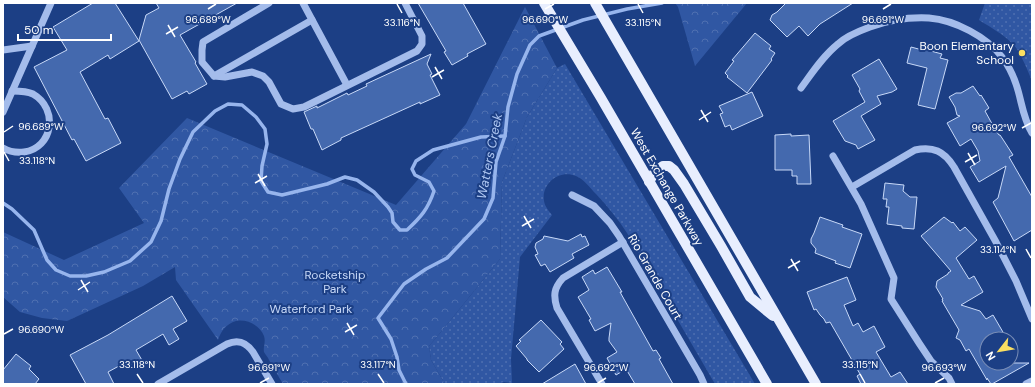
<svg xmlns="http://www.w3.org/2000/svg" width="1035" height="387" font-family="'DM Sans',sans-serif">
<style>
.grass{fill:url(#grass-dots)}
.forest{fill:url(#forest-crowns)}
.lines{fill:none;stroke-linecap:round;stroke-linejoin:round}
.stream{stroke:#97b5ed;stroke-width:3.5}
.building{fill:#4469ae;stroke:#c8d9f8}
.minor{stroke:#a4bceb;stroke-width:7}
.major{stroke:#e8eefe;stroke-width:10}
.ticks{fill:none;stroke:#fff;stroke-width:1.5}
.poi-dot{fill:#fbdf61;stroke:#1c3f85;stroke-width:1.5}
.labels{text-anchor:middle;stroke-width:4;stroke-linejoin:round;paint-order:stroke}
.poi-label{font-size:12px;fill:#fff;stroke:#1c3f85;text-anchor:end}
.street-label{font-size:12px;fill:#fff;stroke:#1c3f85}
.park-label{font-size:12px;fill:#c8d9f8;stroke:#1c3f85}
.water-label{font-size:13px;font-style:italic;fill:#afc7f2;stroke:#1c3f85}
.ticks-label{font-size:10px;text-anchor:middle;fill:#fff;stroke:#1c3f85;stroke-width:4;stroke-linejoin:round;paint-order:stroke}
</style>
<defs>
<pattern id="grass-dots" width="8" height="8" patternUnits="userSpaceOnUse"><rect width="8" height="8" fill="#3057a3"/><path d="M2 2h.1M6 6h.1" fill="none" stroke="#4f70b1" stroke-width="1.8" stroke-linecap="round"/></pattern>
<pattern id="forest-crowns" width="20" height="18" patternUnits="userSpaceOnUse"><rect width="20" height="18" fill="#3057a3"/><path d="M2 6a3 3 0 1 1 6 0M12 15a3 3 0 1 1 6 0" fill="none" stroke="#4f70b1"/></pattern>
</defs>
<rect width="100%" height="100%" fill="#1c3f85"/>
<!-- grass -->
<g class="grass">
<path d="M985,3H1032V81C1028,71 1020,51 1013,44C1003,34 990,27 979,20Z"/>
<path d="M565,64L755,384H715L627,233C618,219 608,207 596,194C590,188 584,179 576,176C559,169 541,184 544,201C545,207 549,211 552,215L520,257L511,359L512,383L504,382L497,384H445L431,360L429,346L436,338L500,259L502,182L527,117L557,68Z"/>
</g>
<!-- forest -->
<g class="forest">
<path d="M675,3H747L695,66L678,7Z"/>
<path d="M525,7L557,68L527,117L502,182L500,259L436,338L429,346L431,360L445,384H283C278,376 274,368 269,360C268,357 265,354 264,352C263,347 266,342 264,336C260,325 247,319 236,321C226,324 221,331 218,340L176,280L175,267L143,286L67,321L42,318L20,312L3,297V232L64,260L144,223L119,188L187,118L396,205L466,124Z"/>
</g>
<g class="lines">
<!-- stream -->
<g class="stream">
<path d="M3,203L12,209L34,230L47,260L56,270L70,276H86L104,272L130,261L151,242L161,221L169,189L180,159L193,132L215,111L228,104L242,105L256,117L265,129L267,144L262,166L261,181L268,192L282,195L327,184L345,177L357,180L374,192L388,207L392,213L393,222L400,230H407C421,217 428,209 434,191L429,182L415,175L412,169L416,161L433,150L481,137L505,136"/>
<path d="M406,384L399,370L397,357L391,339L378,318L404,284L426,269L447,258L484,219L493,198L496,162L505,136L508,107L517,74L530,45L539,36L583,20L627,9L662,3"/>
</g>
</g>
<!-- building -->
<g class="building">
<path d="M93,3H115L139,41L110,59L108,55L80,72L105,119L108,118L121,143L86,161L74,139L72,140L34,67L67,50L53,27Z"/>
<path d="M156,3H237L180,35L196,62L195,63L207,84L189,94L187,91L172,99L139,40L146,15L159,8Z"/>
<path d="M418,3H463L486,44L467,54L468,56L452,65L444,52L446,51Z"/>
<path d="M786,3H853L820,24L808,36L799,26L787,37L770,20L772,15L777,12Z"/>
<path d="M755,33L771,46L769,49L775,53L771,59L772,60L747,93L727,77L728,76L725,73L734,61L732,60Z"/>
<path d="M911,47L926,51L927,50L942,54L940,58L948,60L935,109L918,105L927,68L907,63Z"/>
<path d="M431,54L427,64L432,74L430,75L440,95L420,104V102L341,138V140L322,150L313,129H311L304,112L317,106V108L347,93L348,95L367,86L366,84Z"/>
<path d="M879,59L897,89L892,92L877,96L881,104L861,116L875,140L858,149L856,145L845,141L833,121L865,102L859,91L860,89L852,75Z"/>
<path d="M973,86L980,96L981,95L989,108L985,111L996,131L999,135H1000L1004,141L1013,155L1009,157L1032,197V230L1014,241L993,202L998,198L1006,166L979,182L970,167L980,161L978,151L971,139L960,146L947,123L960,116L957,115L955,107L949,97L956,93H961Z"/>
<path d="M752,92L763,116L732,130L730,125L725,127L720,114L723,113L719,106Z"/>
<path d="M791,134V136L809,135L811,184H797V176H792V170H775V135Z"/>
<path d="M885,183L904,185L903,191L910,197H917L914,229L902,228V226L887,224L889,207H886L887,199H883Z"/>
<path d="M820,217L843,225L842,227L862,234L850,268L835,263L836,261L815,253L816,249L811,243V239L814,233Z"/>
<path d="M944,217L952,223L953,222L960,231L965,227L977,240L956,258L969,279L974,276L983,292L961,305L980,311L986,319L993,315L1007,339H987V363H1029L992,384H991L987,378V380L969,349L966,351L960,340L956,338L959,330L942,301H943L942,299H943L936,287L937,281L948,274V273L951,271L921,236Z"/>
<path d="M581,234L582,237L585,236L589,245L572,254L574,258L550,272L545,264L541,266L535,255L538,254L535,247L536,243L543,239L544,236L568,241Z"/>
<path d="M607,267L622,292H620L653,351L656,350L661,358L659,359L673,384H635L626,369L616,375L607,358L617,352L609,341V338L611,323L595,331L589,320L591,319L578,297L589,290L582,277L593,270L595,274Z"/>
<path d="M847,277L856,300L844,305L853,326L858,323L863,332L874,326L885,347L876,352L891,377L900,372L908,384H861L857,376L860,374L830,322L826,323L824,319L820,315L816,309L814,310L807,292Z"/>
<path d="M172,296L187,321L173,329L179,339L169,345L163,334L136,350L143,362L133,368L128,361L108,372L114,384H86L70,355L108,335Z"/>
<path d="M541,320L562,342L560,344L564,349L539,372L527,360V359L516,346L521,341L519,340Z"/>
<path d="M16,354L31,366L29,369L39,379L35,384H3V370Z"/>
<path d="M575,364L586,384H542Z"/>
</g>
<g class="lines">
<!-- minor -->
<g class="minor">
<path d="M269,3L203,42L202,50V62L214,76L225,77L252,72L263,76L269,82L281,104L293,109L304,107L417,51L422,44V36L405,3"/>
<path d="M303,3L347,85"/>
<path d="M3,50L32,46"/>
<path d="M214,76L312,20"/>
<path d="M801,88C812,73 823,56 838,44C846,36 859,31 870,27C889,20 909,17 929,18C955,20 987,37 1002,57C1008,65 1013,75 1016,84C1022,101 1022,116 1032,133"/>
<path d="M3,112L51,3"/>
<path d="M3,148C10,152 16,153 24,152C53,148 59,109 33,94C27,91 19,91 12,91"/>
<path d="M833,156L861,204L894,278L891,299L919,343L931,361L949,378L952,384"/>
<path d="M852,187L915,150C933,146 944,151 954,167L996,242L1016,281L1032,319"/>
<path d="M572,195L594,206L610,223L619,236L700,375L704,384"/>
<path d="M158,384L227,344C238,339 246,342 253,352L272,384"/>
<path d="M602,384L557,308C553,295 554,288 563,278L623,242"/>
<path d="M1026,384L1032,381"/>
</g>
<!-- major -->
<g class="major">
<path d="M544,3L601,98L767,384"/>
<path d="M595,3L816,384"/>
<path d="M649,182L654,173L663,166H669L674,170L684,184L721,246L750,297L773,316"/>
</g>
</g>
<!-- ticks -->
<path class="ticks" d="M397,4L402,13M638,4L643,13M208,9L216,4M545,9L554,4M883,9L891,4M168,25L175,37M166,34L178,27M435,67L442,79M432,77L444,70M701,110L708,122M699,120L711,112M1022,128L1031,123M4,132L13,126M4,152L9,161M968,153L975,165M965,162L977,155M258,174L265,186M255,183L267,176M524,216L531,228M522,226L534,219M1026,249L1031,258M791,259L798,271M788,268L800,261M81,280L88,292M78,290L90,282M347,323L354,335M345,332L357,325M4,334L13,329M137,374L143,383M378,374L384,383M860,374L865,383M260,383L269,378M598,383L606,378M935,383L944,378"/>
<!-- markers -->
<circle class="poi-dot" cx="1022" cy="53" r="4"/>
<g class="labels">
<!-- poi labels -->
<g class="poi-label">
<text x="1014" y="50">Boon Elementary<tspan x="1014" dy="14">School</tspan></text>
</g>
<!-- street labels -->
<g class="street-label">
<text transform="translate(667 187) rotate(60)" y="4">West Exchange Parkway</text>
<text transform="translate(655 277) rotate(60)" y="4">Rio Grande Court</text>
</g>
<!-- park labels -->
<g class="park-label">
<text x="335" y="279">Rocketship<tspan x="335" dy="14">Park</tspan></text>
<text x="311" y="313">Waterford Park</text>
</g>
<!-- water labels -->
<g class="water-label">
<text transform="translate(489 156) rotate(-79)" y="5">Watters Creek</text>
</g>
</g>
<g class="ticks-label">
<text x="208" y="23">96.689°W</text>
<text x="545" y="23">96.690°W</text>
<text x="883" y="23">96.691°W</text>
<text x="402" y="26">33.116°N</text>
<text x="643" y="26">33.115°N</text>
<text x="41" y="130">96.689°W</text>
<text x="994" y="131">96.692°W</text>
<text x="37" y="164">33.118°N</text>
<text x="998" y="253">33.114°N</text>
<text x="41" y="333">96.690°W</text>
<text x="137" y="368">33.118°N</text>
<text x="378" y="368">33.117°N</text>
<text x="860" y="368">33.115°N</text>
<text x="269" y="371">96.691°W</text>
<text x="606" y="371">96.692°W</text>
<text x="944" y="371">96.693°W</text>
</g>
<!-- border -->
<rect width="1035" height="387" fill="none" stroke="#ffffff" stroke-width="8"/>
<!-- north arrow -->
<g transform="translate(999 351) rotate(239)"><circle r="19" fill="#1c3f85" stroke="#778cb6"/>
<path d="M0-3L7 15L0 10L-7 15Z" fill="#fbdf61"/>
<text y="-6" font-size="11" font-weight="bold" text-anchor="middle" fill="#ffffff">N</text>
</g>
<!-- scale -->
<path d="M18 34v6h93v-6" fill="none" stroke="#ffffff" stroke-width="2"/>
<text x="24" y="34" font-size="12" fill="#ffffff" stroke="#1c3f85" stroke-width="3" paint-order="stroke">50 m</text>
</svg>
